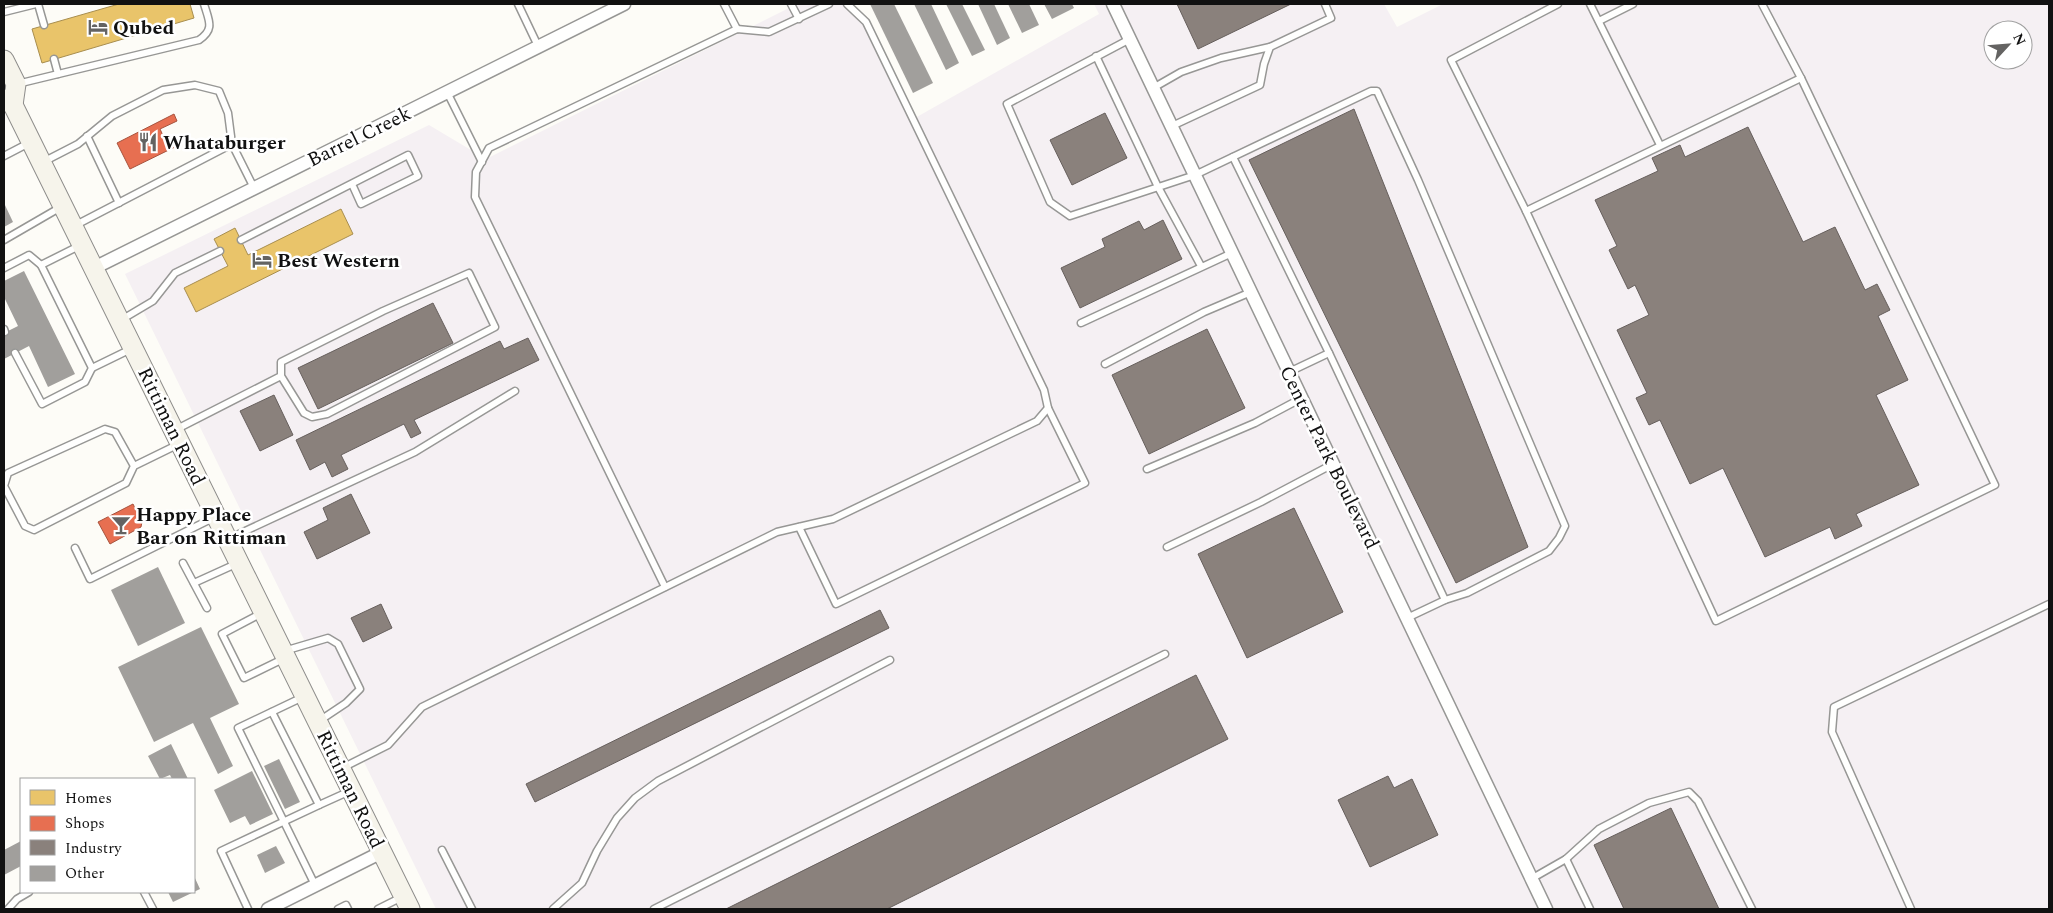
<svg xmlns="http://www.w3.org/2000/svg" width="2053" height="913" font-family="Spectral,serif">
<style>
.industrial{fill:#f5f0f3;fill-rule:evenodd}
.homes{fill:#e9c46a;stroke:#a88e4f}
.shops{fill:#e76f51;stroke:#a7533e}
.industry{fill:#8a817c;stroke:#665f5c}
.building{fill:#a19f9c}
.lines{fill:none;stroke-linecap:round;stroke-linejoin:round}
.service-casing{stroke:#979795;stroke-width:9}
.minor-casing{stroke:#979795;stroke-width:15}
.secondary-casing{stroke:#8e8d8b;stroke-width:21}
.service{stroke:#fffffe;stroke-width:6}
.minor{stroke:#fffffe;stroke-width:12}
.secondary{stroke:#f6f4eb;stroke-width:19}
.labels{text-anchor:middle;stroke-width:5;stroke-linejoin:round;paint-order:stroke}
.poi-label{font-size:20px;font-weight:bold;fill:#111;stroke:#fff;text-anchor:start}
.street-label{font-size:20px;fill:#111;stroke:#fff}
</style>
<rect width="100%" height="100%" fill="#fdfcf7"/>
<!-- industrial -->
<path class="industrial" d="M797,4H853L915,118L1099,14L1094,4H1384L1397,27L1443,4H2049V909H436L125,274L429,125L486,159ZM1993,30H2023V60H1993Z"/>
<!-- homes -->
<g class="homes">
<path d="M119,4H190L194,18L42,63L32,29Z"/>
<path d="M341,209L353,234L196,312L184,288L228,266L214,239L235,228L248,255Z"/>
</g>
<!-- shops -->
<g class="shops">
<path d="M174,114L177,121L160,129L166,142L176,137L179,145L130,169L117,143Z"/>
<path d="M133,504L142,522L141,527L110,544L98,522Z"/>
</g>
<!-- industry -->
<g class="industry">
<path d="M1177,4H1291L1198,49Z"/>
<path d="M1354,109L1528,547L1456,583L1249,160Z"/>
<path d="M1105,113L1127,158L1072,185L1050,140Z"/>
<path d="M1748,127L1803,242L1835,227L1865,290L1877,284L1890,310L1878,316L1908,380L1876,395L1919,485L1856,514L1862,526L1835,539L1830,527L1765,557L1723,468L1690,484L1660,420L1649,425L1636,398L1647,393L1617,330L1649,315L1635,285L1628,289L1609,250L1617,246L1595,200L1658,171L1652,158L1680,145L1685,157Z"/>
<path d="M1163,220L1182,259L1080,308L1061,268L1105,247L1102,239L1139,221L1144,230Z"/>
<path d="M433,303L453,343L318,409L298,368Z"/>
<path d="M1207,329L1245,408L1149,454L1112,375Z"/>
<path d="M528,338L539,360L414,420L421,433L411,438L404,424L341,455L348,469L332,477L325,462L310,470L296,440L500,341L504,349Z"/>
<path d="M274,395L293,435L260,451L240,411Z"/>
<path d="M351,494L370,533L317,559L304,532L328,520L323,508Z"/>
<path d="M1294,508L1343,612L1247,658L1198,554Z"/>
<path d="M381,604L392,628L363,642L351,618Z"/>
<path d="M880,610L889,628L535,802L526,784Z"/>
<path d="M1196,675L1228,739L887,909H726Z"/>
<path d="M1388,776L1394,788L1412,779L1438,835L1370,867L1338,800Z"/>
<path d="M1671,808L1719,909H1624L1594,845Z"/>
</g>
<!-- building -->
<g class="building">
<path d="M870,4H894L933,83L913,93Z"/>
<path d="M914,4H931L959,63L946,70Z"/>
<path d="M946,4H962L985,50L972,56Z"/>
<path d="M978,4H994L1010,38L997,45Z"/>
<path d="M1008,4H1029L1039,25L1022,33Z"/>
<path d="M1044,4H1072L1074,8L1052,19Z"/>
<path d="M4,203L13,222L4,227Z"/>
<path d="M24,271L75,374L48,387L29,346L4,359V333L18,326L4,297V281Z"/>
<path d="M158,567L185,623L138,646L111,590Z"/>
<path d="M201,627L239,704L210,718L233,766L218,774L193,723L154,742L118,667Z"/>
<path d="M171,744L188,779H172L170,775L160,779L148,756Z"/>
<path d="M279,759L300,802L285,809L264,766Z"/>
<path d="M252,771L273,814L250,825L245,816L230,823L214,790Z"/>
<path d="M21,841V866L4,875V850Z"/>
<path d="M276,846L285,863L265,873L257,855Z"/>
<path d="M194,876L200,889L173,902L168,892H194Z"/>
</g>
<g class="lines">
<defs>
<g id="service">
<path d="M38,4L44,25"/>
<path d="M518,4L538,46"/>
<path d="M724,4L737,29"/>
<path d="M791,4L799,19"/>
<path d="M1558,4L1451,60L1526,211L1716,621L1995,485L1801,78L1762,4"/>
<path d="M1590,4L1660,145"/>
<path d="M4,12L36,4"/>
<path d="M1599,21L1633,4"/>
<path d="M1130,39L1007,104L1050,202L1070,216L1195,175L1371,91H1377L1418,180L1565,526L1559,538L1549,551L1467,593L1445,600L1407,618"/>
<path d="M1096,56L1158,187L1201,266"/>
<path d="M54,59L58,74"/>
<path d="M17,84L199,40C215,29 209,21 204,4"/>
<path d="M1153,88L1181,72L1221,58L1270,47"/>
<path d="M447,92L482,162"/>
<path d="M1172,126L1260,85L1264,64L1270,47L1331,18L1325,4"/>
<path d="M87,136L119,203"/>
<path d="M4,156L29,143"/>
<path d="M1233,157L1330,355L1445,600"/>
<path d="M43,162L78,144L112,116L163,90L195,85L219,91L228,113L232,144L254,188"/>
<path d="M1526,211L1801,78"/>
<path d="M74,226L232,144"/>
<path d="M4,240L61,207"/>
<path d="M241,240L408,155L418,176L361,204L352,184"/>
<path d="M81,245L41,265L92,368L131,349"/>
<path d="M4,268L29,255L41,265"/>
<path d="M121,320L153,301L175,273L220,251"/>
<path d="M1081,323L1232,253"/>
<path d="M4,329L5,332"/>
<path d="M15,353L42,404L85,382L92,368"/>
<path d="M1105,364L1204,312L1251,292"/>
<path d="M1289,372L1329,353"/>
<path d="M175,430L281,376L304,413L312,417L327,414L495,327L469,273L383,311L281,362V376"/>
<path d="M134,466L115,432L105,429L8,473L4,486L25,526L34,530L126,483L134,466L179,444"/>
<path d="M1147,469L1255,423L1302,398"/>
<path d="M799,527L836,604L1085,483L1048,408"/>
<path d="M228,539L415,452L515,391"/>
<path d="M1167,547L1261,502L1333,464"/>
<path d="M75,548L90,579L215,517"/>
<path d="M183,563L207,608"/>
<path d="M194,583L238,563"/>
<path d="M665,587L475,197L476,172L489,148L737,29L769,32L829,4"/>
<path d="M262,613L222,634L244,678L285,658"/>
<path d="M284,651L328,638L338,644L360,689L346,703L319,721"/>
<path d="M303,697L238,728L315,885"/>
<path d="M342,768L388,745L422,707L777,532L833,519L1037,421L1048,408L1044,390L866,22L847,4"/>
<path d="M319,805L350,791"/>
<path d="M442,850L472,909"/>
<path d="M1566,859L1590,909"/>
<path d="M1531,879L1566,859L1599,829L1649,803L1689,792L1698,801L1752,909"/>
<path d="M144,892L153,909"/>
<path d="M8,909L17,899L29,892"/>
<path d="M248,909L221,851L319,805L272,712"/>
<path d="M338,909L346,905L348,909"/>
<path d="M378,909L402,897"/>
<path d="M553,909L582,883L597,851L617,818L635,798L658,781L890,660"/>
<path d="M654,909L1165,654"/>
<path d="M1911,909L1832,732L1834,707L2049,604"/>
</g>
<g id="minor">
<path d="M1113,4L1546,909"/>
<path d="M94,268L624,4"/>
<path d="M268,909L382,852"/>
</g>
<g id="secondary">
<path d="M4,60L16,84L13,105"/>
<path d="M4,99L13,105L410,909"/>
</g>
</defs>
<!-- service casing -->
<use href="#service" class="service-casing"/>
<!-- minor casing -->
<use href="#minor" class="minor-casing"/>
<!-- secondary casing -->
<use href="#secondary" class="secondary-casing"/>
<!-- service -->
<use href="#service" class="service"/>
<!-- minor -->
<use href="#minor" class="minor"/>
<!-- secondary -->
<use href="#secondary" class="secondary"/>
</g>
<!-- icons -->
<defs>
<symbol id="hotel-bare" viewBox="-9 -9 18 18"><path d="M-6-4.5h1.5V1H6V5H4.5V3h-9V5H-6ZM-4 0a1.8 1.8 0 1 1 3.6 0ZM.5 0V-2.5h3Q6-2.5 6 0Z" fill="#646362" stroke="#fff" stroke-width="2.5" paint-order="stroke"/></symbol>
<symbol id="restaurant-bare" viewBox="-9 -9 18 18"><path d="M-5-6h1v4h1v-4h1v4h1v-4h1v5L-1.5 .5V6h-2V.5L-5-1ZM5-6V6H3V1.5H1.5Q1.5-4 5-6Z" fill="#646362" stroke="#fff" stroke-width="2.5" paint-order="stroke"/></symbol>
<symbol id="bar-bare" viewBox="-9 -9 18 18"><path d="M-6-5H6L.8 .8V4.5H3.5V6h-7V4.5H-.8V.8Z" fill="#646362" stroke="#fff" stroke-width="2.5" paint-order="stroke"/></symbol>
</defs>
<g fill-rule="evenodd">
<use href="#hotel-bare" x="84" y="13" width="28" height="28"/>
<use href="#restaurant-bare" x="134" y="128" width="28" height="28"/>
<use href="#hotel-bare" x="248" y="246" width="28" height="28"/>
<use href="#bar-bare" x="107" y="511" width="28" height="28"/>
</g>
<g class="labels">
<!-- poi labels -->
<g class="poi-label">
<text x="113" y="34">Qubed</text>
<text x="163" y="149">Whataburger</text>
<text x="277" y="267">Best Western</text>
<text x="136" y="521">Happy Place<tspan x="136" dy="23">Bar on Rittiman</tspan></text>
</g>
<!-- street labels -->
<g class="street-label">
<text transform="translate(359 136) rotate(-26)" y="7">Barrel Creek</text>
<text transform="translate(172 426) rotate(64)" y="7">Rittiman Road</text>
<text transform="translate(1330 457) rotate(64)" y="7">Center Park Boulevard</text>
<text transform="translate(351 789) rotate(64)" y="7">Rittiman Road</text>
</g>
</g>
<!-- border -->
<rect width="2053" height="913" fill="none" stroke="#111111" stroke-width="10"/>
<!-- legend -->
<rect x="20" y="778" width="175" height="115" fill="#ffffff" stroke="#a0a0a0"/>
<rect x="30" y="790" width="25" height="15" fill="#e9c46a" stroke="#a0a0a0"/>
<text x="65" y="803" font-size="15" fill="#111111">Homes</text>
<rect x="30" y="816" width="25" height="15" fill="#e76f51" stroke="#a0a0a0"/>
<text x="65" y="828" font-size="15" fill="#111111">Shops</text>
<rect x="30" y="840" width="25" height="15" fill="#8a817c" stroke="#a0a0a0"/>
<text x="65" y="853" font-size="15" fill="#111111">Industry</text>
<rect x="30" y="866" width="25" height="15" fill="#a19f9c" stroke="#a0a0a0"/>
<text x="65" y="878" font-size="15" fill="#111111">Other</text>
<!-- north arrow -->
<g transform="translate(2008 45) rotate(64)"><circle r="24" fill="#ffffff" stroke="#a0a0a0"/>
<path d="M0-4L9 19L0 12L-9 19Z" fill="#646362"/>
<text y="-8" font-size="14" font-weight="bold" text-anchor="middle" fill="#111111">N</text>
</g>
</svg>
